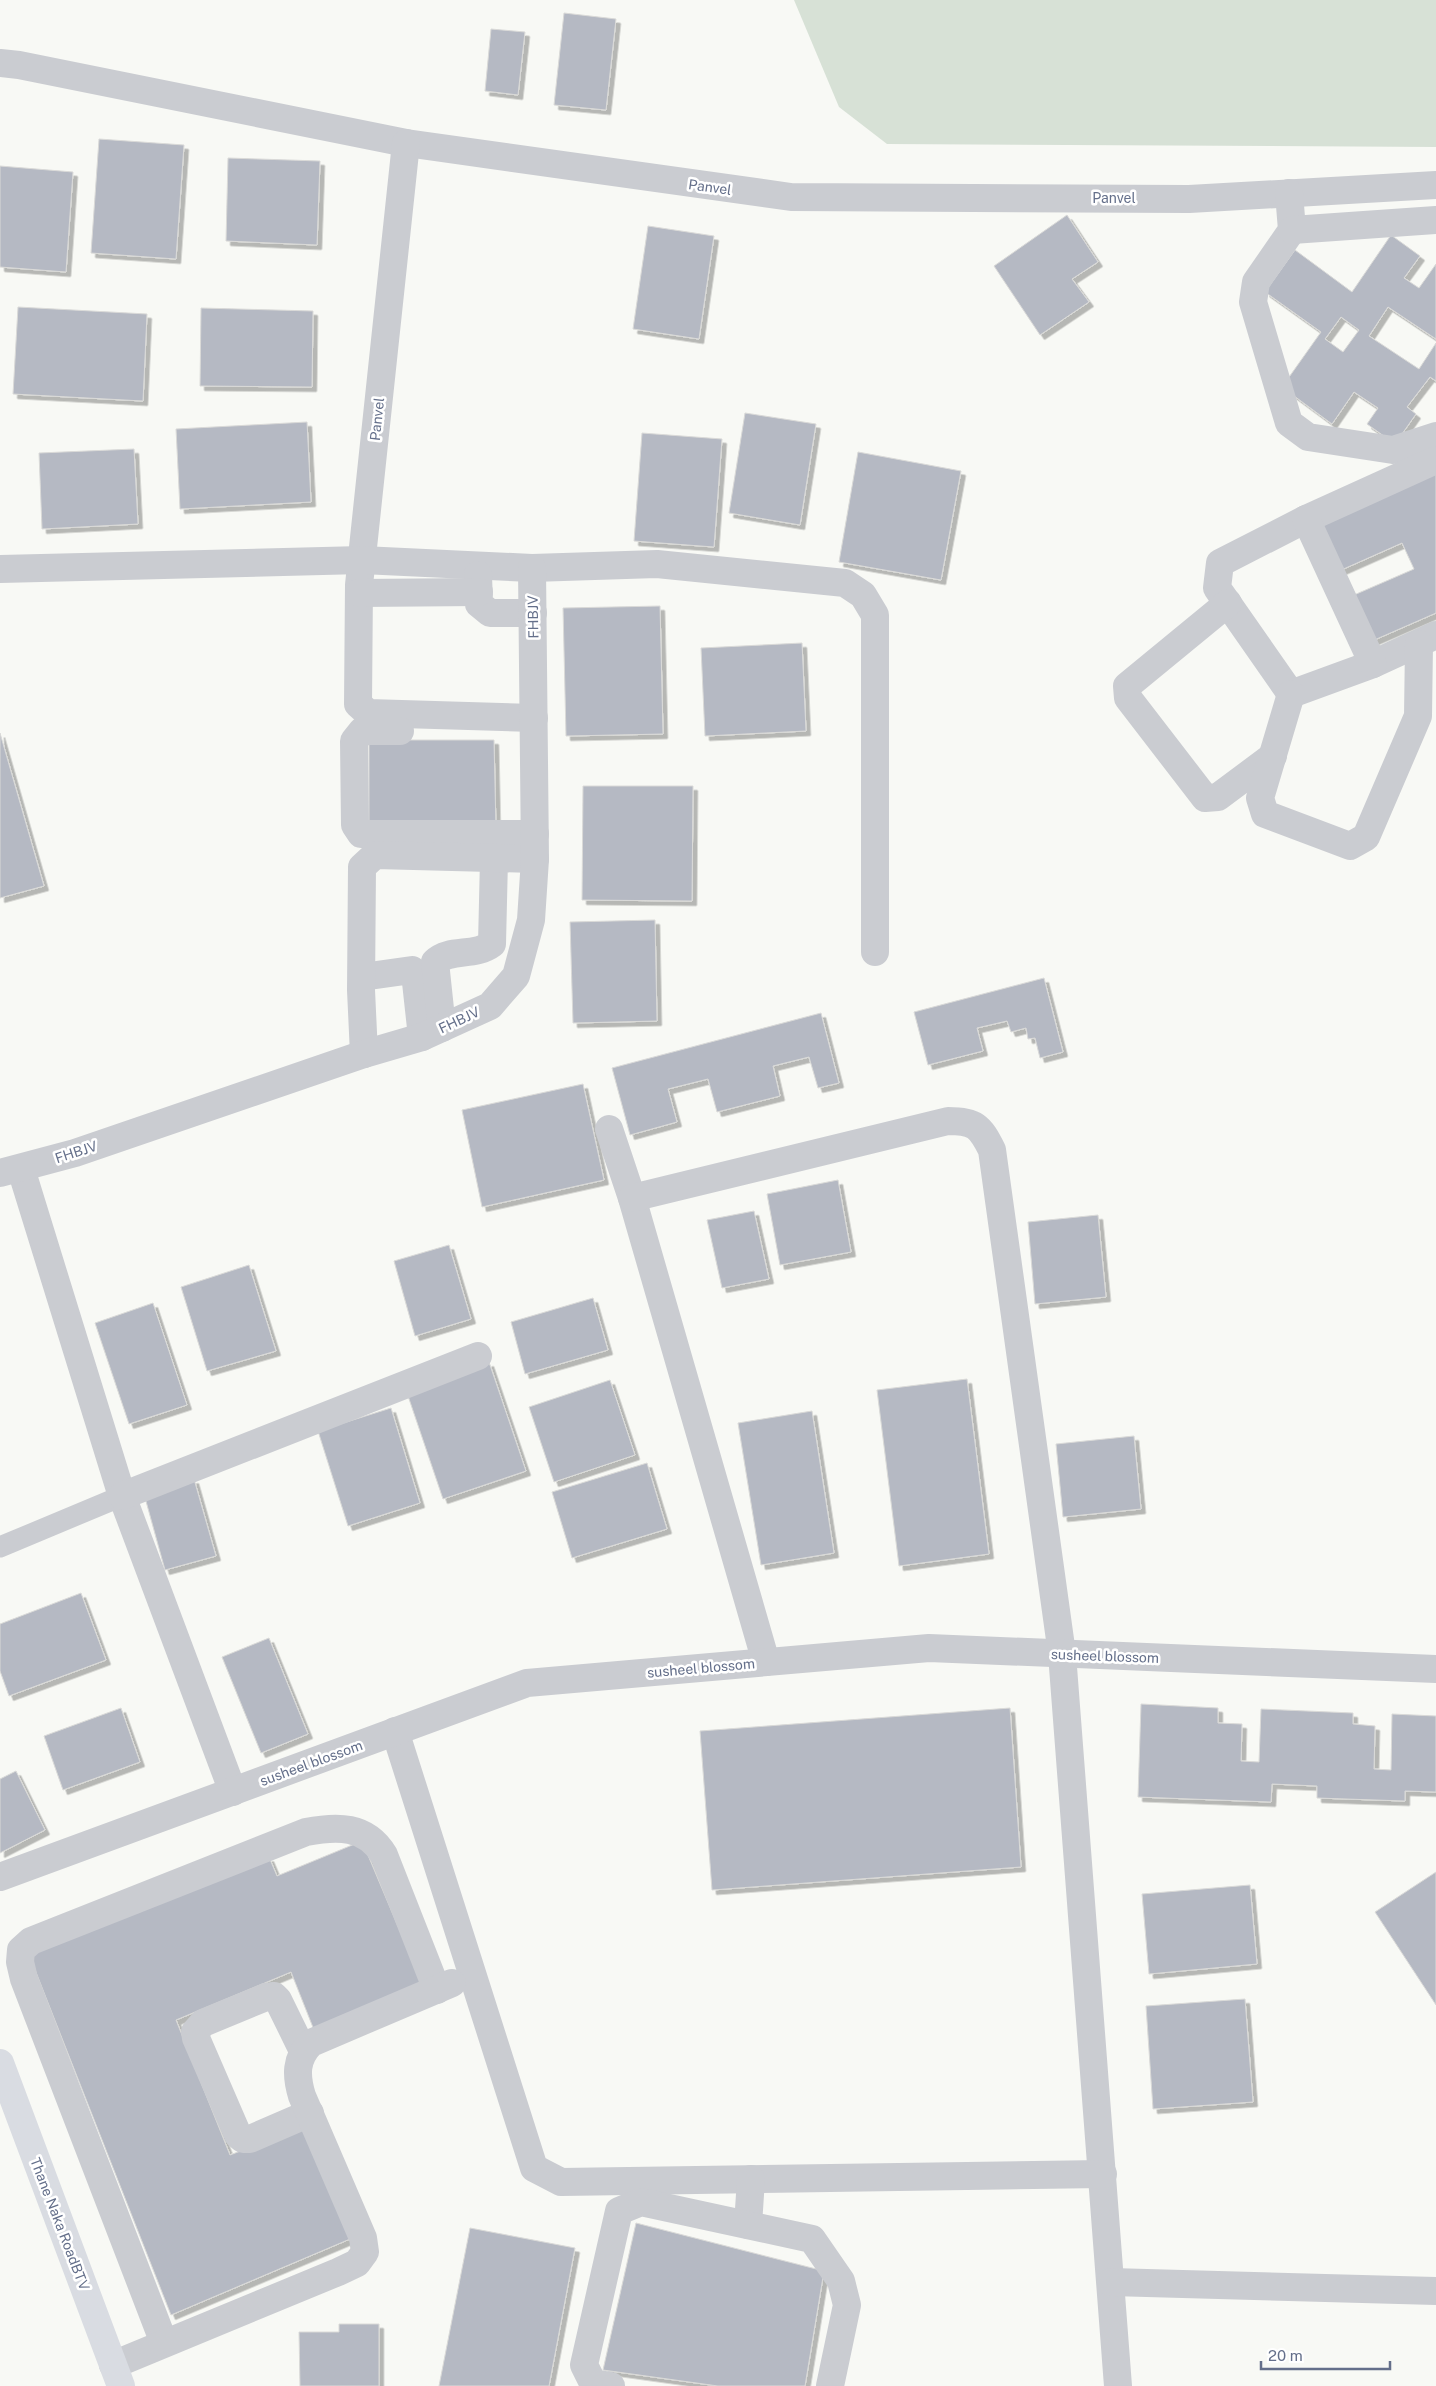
<svg xmlns="http://www.w3.org/2000/svg" width="1436" height="2386" font-family="'Public Sans',sans-serif">
<style>
.green{fill:#d7e1d6}
.building{fill:#b5b9c3;stroke:#dadad8;fill-rule:evenodd;filter:url(#shadow)}
.lines{fill:none;stroke-linecap:round;stroke-linejoin:round}
.service{stroke:#caccd1;stroke-width:21}
.minor{stroke:#caccd1;stroke-width:28}
.secondary{stroke:#d9dce2;stroke-width:28}
.labels{text-anchor:middle;stroke-width:5;stroke-linejoin:round;paint-order:stroke}
.street-label{font-size:14px;fill:#646f8a;stroke:#fff}
</style>
<defs>
<filter id="shadow"><feDropShadow dx="4.5" dy="4.5" stdDeviation="0" flood-color="#0004"/></filter>
</defs>
<rect width="100%" height="100%" fill="#f8f9f5"/>
<!-- green -->
<path class="green" d="M794,0H1436V147L887,144L839,107Z"/>
<!-- building -->
<g class="building">
<path d="M564,13L616,19L606,110L554,105Z"/>
<path d="M491,29L525,32L518,95L485,91Z"/>
<path d="M99,139L184,145L176,259L91,253Z"/>
<path d="M228,158L320,161L317,245L226,241Z"/>
<path d="M0,166L73,172L66,272L0,267Z"/>
<path d="M1067,215L1098,262L1072,279L1089,302L1040,335L994,266Z"/>
<path d="M648,226L714,236L699,339L633,329Z"/>
<path d="M1391,235L1420,256L1404,278L1419,288L1436,264V339L1388,307L1369,336L1419,369L1436,343V381L1430,377L1407,407L1416,414L1395,444L1367,424L1378,408L1354,392L1332,424L1282,387L1321,332L1265,292L1295,250L1352,292ZM1341,317L1359,330L1343,352L1325,339Z"/>
<path d="M18,307L147,314L143,401L13,394Z"/>
<path d="M201,308L313,311L312,387L200,386Z"/>
<path d="M745,413L816,424L800,525L729,513Z"/>
<path d="M307,422L311,502L180,509L176,429Z"/>
<path d="M642,433L722,439L714,547L634,541Z"/>
<path d="M134,449L138,524L42,529L39,453Z"/>
<path d="M858,452L961,471L941,580L839,562Z"/>
<path d="M1436,466V613L1372,641L1354,595L1414,569L1402,543L1339,571L1315,516Z"/>
<path d="M660,606L663,734L566,736L563,608Z"/>
<path d="M802,643L806,731L705,736L701,648Z"/>
<path d="M0,733L44,886L0,898Z"/>
<path d="M369,740H494L496,830L369,829Z"/>
<path d="M583,786H693L692,901L582,900Z"/>
<path d="M655,920L657,1021L573,1023L570,922Z"/>
<path d="M1044,978L1063,1052L1040,1058L1035,1038L1028,1039L1026,1028L1011,1032L1007,1021L977,1028L983,1051L928,1065L914,1012Z"/>
<path d="M821,1013L839,1083L818,1088L809,1057L773,1066L780,1096L717,1112L708,1079L668,1089L677,1122L630,1135L612,1068Z"/>
<path d="M583,1084L604,1180L482,1207L462,1110Z"/>
<path d="M838,1180L851,1252L780,1265L767,1194Z"/>
<path d="M754,1211L769,1279L722,1288L707,1220Z"/>
<path d="M1098,1215L1106,1297L1035,1304L1028,1222Z"/>
<path d="M449,1245L471,1319L415,1336L394,1261Z"/>
<path d="M249,1265L276,1351L207,1371L181,1287Z"/>
<path d="M593,1298L608,1350L525,1374L511,1322Z"/>
<path d="M153,1303L187,1405L129,1424L95,1323Z"/>
<path d="M489,1362L526,1471L443,1499L406,1390Z"/>
<path d="M967,1379L989,1554L899,1566L877,1390Z"/>
<path d="M610,1380L635,1455L554,1482L529,1407Z"/>
<path d="M391,1408L420,1503L348,1526L318,1431Z"/>
<path d="M812,1411L834,1553L761,1565L738,1423Z"/>
<path d="M1134,1436L1141,1509L1063,1517L1056,1444Z"/>
<path d="M647,1463L667,1529L572,1558L552,1492Z"/>
<path d="M194,1479L216,1556L165,1570L144,1494Z"/>
<path d="M81,1593L106,1660L9,1696L0,1671V1624Z"/>
<path d="M269,1638L308,1734L261,1753L222,1657Z"/>
<path d="M1141,1704L1218,1708V1723L1242,1724L1241,1761L1259,1762L1261,1709L1353,1713V1724L1375,1726L1374,1769L1391,1770L1392,1714L1436,1716V1792L1405,1791V1801L1317,1798V1786L1272,1784L1271,1802L1138,1797Z"/>
<path d="M121,1708L140,1762L63,1790L44,1736Z"/>
<path d="M1010,1708L1021,1867L712,1890L700,1731Z"/>
<path d="M16,1771L45,1830L0,1853V1779Z"/>
<path d="M362,1841L424,1988L316,2035L291,1972L176,2020L230,2155L304,2127L350,2239L171,2315L28,1952L269,1857L277,1876Z"/>
<path d="M1436,1872V2005L1375,1912Z"/>
<path d="M1250,1885L1257,1964L1149,1974L1142,1894Z"/>
<path d="M1245,1999L1253,2102L1153,2109L1146,2006Z"/>
<path d="M636,2223L824,2271L805,2386H718L603,2370Z"/>
<path d="M470,2228L575,2248L549,2386H439Z"/>
<path d="M339,2324H379V2386H300L299,2332H339Z"/>
</g>
<g class="lines">
<!-- service -->
<path class="service" d="M0,1547L122,1496"/>
<!-- minor -->
<g class="minor">
<path d="M0,63L19,65L406,143L791,197L1189,199L1436,185"/>
<path d="M406,143L359,585L358,704L368,713L534,718"/>
<path d="M1289,193L1292,230L1256,282L1253,302L1289,423L1308,437L1393,450L1436,436"/>
<path d="M1292,230L1436,220"/>
<path d="M1436,460L1306,519L1220,563L1217,588L1291,694L1373,664L1436,635"/>
<path d="M1306,519L1373,664"/>
<path d="M0,569L362,560L532,568L657,564L845,583L863,595L875,615V952"/>
<path d="M478,575L479,604L490,613H533"/>
<path d="M359,593L479,592"/>
<path d="M1228,603L1127,686L1128,698L1205,798L1218,797L1273,756"/>
<path d="M1291,694L1260,798L1265,814L1350,846L1366,837L1418,716L1419,644"/>
<path d="M400,731H362L354,741L355,825L361,834H535"/>
<path d="M362,977L412,970L415,973L422,1037"/>
<path d="M442,1028L435,962C449,948 475,957 492,944L494,859"/>
<path d="M364,1054L361,990L362,867L375,855L535,859"/>
<path d="M609,1129L632,1198L766,1662"/>
<path d="M21,1169L122,1496L233,1792"/>
<path d="M0,1173L75,1153L364,1054L422,1037L490,1006L516,976L531,920L535,859L532,568"/>
<path d="M632,1198L948,1121C975,1121 980,1126 992,1150L1062,1654L1118,2386"/>
<path d="M122,1496L478,1356"/>
<path d="M395,1731L534,2168L561,2182L1103,2174"/>
<path d="M0,1877L527,1683L929,1648L1436,1669"/>
<path d="M303,2051L278,2000L274,1996L266,1997L203,2023L195,2032L196,2038L238,2135L243,2139H250L310,2113"/>
<path d="M748,2225L751,2179"/>
<path d="M1111,2282L1436,2291"/>
<path d="M164,2343L24,1979L20,1962L21,1950L31,1941L306,1832C337,1826 366,1825 384,1855L437,1990"/>
<path d="M113,2365L338,2272L357,2263L365,2252L363,2238L302,2096C296,2076 295,2059 311,2043L452,1983"/>
<path d="M611,2386L593,2383L584,2365L619,2211L641,2202L812,2239L841,2281L847,2305L830,2386"/>
</g>
<!-- secondary -->
<path class="secondary" d="M0,2063L121,2386"/>
</g>
<g class="labels">
<!-- street labels -->
<g class="street-label">
<text transform="translate(710 187) rotate(8)" y="5">Panvel</text>
<text x="1114" y="203">Panvel</text>
<text transform="translate(377 419) rotate(-84)" y="5">Panvel</text>
<text transform="translate(533 617) rotate(-91)" y="5">FHBJV</text>
<text transform="translate(459 1020) rotate(-25)" y="5">FHBJV</text>
<text transform="translate(76 1152) rotate(-18)" y="5">FHBJV</text>
<text transform="translate(1105 1656) rotate(2)" y="5">susheel blossom</text>
<text transform="translate(701 1668) rotate(-5)" y="5">susheel blossom</text>
<text transform="translate(311 1763) rotate(-20)" y="5">susheel blossom</text>
<text transform="translate(60 2224) rotate(69)" y="5">Thane Naka RoadBTV</text>
</g>
</g>
<!-- scale -->
<path d="M1261 2361v8h129v-8" fill="none" stroke="#646f8a" stroke-width="2.5"/>
<text x="1268" y="2361" font-size="15" fill="#646f8a" stroke="#ffffff" stroke-width="4" paint-order="stroke">20 m</text>
</svg>
